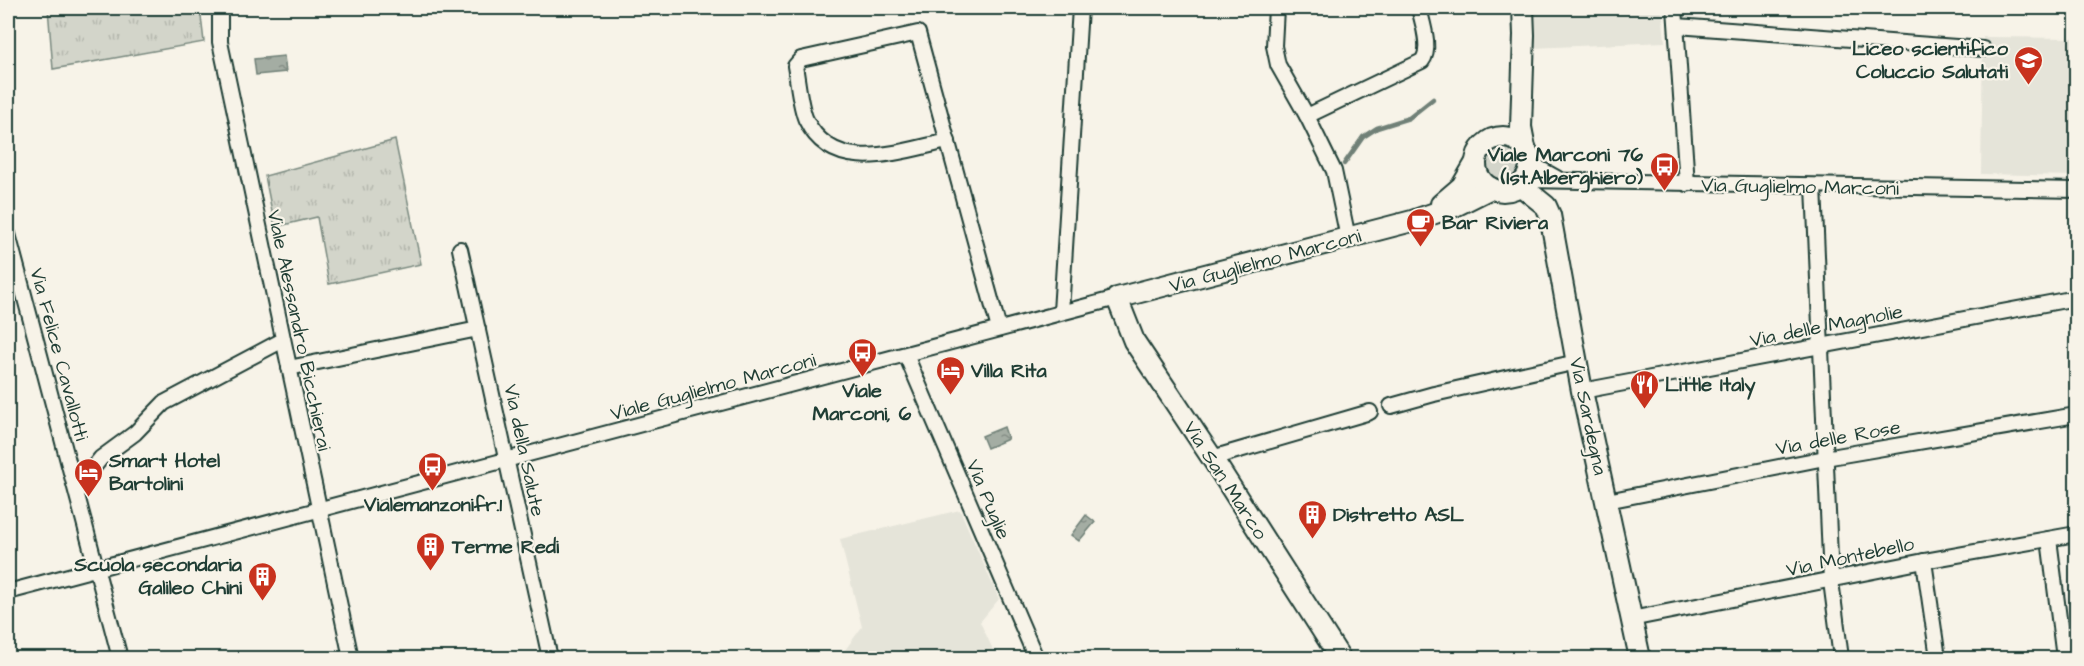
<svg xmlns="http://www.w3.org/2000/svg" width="2084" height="666" font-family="'Architects Daughter',sans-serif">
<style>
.built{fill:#e5e4d9}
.grass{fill:#d3d5ca;stroke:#79897f;stroke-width:1.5}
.park{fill:url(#park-tufts);stroke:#79897f;stroke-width:1.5}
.water{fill:url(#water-ripples);stroke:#6f8077;stroke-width:1.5}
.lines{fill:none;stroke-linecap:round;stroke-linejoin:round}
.stream{stroke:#6f8077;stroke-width:4.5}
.street-casing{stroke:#1f3d34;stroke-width:18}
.secondary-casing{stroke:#1f3d34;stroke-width:24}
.street{stroke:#f7f3e8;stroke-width:14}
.secondary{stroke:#f7f3e8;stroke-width:20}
.labels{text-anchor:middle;stroke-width:4.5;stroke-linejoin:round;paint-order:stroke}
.poi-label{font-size:20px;font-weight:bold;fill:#1f3d34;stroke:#f7f3e8;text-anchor:start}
.street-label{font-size:20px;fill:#1f3d34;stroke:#f7f3e8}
</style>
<defs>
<pattern id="park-tufts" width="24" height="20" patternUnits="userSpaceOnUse" patternTransform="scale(1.5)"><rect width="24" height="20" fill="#d3d5ca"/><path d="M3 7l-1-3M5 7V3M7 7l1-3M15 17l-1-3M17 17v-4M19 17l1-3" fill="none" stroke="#b5b8ae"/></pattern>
<pattern id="water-ripples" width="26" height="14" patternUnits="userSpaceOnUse" patternTransform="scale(1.5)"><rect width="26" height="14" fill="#a4ada3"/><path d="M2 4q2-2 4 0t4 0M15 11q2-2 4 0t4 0" fill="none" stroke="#858e86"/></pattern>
</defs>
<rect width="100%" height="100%" fill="#f7f3e8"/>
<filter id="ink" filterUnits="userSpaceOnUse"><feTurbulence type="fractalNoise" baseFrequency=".0167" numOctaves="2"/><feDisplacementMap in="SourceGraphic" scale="12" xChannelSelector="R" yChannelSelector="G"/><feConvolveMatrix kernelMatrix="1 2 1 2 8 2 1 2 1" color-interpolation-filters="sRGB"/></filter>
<g filter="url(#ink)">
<!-- built -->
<g class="built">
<path d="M1530,8H1662L1665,42L1533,48Z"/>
<path d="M1983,37L2076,38V176L1981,174Z"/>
<path d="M960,510L999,599L980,622L997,658H839L862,627L840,539Z"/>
</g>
<!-- grass -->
<circle class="grass" cx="1503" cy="164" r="16"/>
<!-- park -->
<g class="park">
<path d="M48,8H200L204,42L53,69Z"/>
<path d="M395,140L421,264L329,284L317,217L275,227L265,176Z"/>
</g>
<!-- water -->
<g class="water">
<path d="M284,56L286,72L256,75L254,59Z"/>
<path d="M1004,427L1008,439L987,448L982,436Z"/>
<path d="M1086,515L1095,522L1079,541L1071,535Z"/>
</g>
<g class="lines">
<!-- stream -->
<path class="stream" d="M1344,164L1363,137L1377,128L1409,118L1433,99"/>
<defs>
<g id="street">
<path d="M220,8V42L351,658"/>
<path d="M1276,8L1274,46L1278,65L1307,116L1334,171L1348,238"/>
<path d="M1675,8L1687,184"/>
<path d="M1677,26L1983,49"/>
<path d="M1307,116L1422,61C1432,49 1422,22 1419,8"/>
<path d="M948,141C900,151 834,177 806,120C800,107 798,82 795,66L801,59L918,33L999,329"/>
<path d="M1530,160L1539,168L1557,178"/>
<path d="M1525,180L2076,190"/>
<path d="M1814,186L1831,581L1841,658"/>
<path d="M8,234L120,658"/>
<path d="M460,249L550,658"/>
<path d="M1061,312L1080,8"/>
<path d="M906,355L1036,658"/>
<path d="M289,368L478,329"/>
<path d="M1582,391L2076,298"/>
<path d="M1391,406L1434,394L1577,362"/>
<path d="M1212,458L1370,412"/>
<path d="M76,489L101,458L135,433L164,403L283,340"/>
<path d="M1607,501L1825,458L2076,415"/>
<path d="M2049,539L2064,658"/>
<path d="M1924,561L1938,658"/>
<path d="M8,592L1117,298"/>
<path d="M1631,619L1924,561L2076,534"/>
</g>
<g id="secondary">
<path d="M1523,8L1524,35L1521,127L1525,148"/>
<circle cx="1503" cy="164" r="27"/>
<path d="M1520,185L1546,206L1550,215L1582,391L1640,658"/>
<path d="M1441,204L1462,186L1476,162"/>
<path d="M1340,658L1212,458L1134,341L1117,298L1412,221L1455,206L1491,188"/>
</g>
</defs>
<!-- street casing -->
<use href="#street" class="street-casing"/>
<!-- secondary casing -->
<use href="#secondary" class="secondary-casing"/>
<!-- street -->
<use href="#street" class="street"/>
<!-- secondary -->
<use href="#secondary" class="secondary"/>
</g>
</g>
<!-- icons -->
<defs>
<symbol id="school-pin" viewBox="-11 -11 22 30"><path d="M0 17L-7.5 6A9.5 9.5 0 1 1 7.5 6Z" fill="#c8321e" stroke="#f7f3e8"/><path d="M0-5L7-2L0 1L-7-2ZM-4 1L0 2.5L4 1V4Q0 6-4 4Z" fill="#fff"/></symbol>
<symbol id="bus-pin" viewBox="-11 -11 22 30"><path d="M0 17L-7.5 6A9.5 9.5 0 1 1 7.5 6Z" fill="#c8321e" stroke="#f7f3e8"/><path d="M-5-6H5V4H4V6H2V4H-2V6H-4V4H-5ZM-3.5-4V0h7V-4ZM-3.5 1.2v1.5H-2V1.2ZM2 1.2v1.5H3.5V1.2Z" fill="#fff"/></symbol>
<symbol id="cafe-pin" viewBox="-11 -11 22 30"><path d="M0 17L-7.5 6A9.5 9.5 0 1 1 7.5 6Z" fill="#c8321e" stroke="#f7f3e8"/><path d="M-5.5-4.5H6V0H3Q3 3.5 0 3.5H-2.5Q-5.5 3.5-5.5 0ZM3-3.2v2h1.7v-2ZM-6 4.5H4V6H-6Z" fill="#fff"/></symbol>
<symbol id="hotel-pin" viewBox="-11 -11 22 30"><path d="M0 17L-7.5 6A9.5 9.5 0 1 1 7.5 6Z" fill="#c8321e" stroke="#f7f3e8"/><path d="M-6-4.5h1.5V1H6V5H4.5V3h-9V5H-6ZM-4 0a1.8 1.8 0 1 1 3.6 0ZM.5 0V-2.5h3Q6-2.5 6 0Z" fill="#fff"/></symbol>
<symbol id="restaurant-pin" viewBox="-11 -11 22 30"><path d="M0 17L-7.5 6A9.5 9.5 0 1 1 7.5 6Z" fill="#c8321e" stroke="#f7f3e8"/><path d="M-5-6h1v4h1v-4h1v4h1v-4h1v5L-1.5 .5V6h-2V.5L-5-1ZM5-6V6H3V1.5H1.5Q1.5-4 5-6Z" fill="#fff"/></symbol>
<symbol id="building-pin" viewBox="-11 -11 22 30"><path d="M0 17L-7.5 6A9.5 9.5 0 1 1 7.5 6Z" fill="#c8321e" stroke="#f7f3e8"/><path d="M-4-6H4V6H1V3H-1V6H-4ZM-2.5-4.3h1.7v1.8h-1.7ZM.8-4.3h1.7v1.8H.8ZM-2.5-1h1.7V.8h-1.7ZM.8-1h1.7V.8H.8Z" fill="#fff"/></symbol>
</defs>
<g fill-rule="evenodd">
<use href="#school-pin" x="2012" y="44" width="33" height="45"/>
<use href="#bus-pin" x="1648" y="150" width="33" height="45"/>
<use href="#cafe-pin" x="1404" y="206" width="33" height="45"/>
<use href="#bus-pin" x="846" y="336" width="33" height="45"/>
<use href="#hotel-pin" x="934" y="354" width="33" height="45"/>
<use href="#restaurant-pin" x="1628" y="368" width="33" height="45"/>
<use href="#bus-pin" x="416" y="450" width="33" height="45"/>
<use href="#hotel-pin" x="72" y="456" width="33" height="45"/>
<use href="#building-pin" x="1296" y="498" width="33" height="45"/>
<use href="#building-pin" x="414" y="530" width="33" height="45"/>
<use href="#building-pin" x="246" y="560" width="33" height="45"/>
</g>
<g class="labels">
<!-- poi labels -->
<g class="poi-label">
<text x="2008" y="55" text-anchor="end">Liceo scientifico<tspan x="2008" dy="23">Coluccio Salutati</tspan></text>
<text x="1643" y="161" text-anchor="end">Viale Marconi 76<tspan x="1643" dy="23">(Ist.Alberghiero)</tspan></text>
<text x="1442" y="229">Bar Riviera</text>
<text x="971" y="377">Villa Rita</text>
<text x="1665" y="391">Little Italy</text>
<text x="862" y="397" text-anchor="middle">Viale<tspan x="862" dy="23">Marconi, 6</tspan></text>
<text x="109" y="467">Smart Hotel<tspan x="109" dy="23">Bartolini</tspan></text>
<text x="433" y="511" text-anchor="middle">Vialemanzonifr.1</text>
<text x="1333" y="521">Distretto ASL</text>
<text x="452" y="553">Terme Redi</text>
<text x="242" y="571" text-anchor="end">Scuola secondaria<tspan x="242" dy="23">Galileo Chini</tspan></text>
</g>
<!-- street labels -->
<g class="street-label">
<text transform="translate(1800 186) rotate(1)" y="7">Via Guglielmo Marconi</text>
<text transform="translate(1265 260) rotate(-15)" y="7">Via Guglielmo Marconi</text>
<text transform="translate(1826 325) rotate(-11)" y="7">Via delle Magnolie</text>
<text transform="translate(300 330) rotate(78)" y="7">Viale Alessandro Bicchierai</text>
<text transform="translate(60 354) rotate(75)" y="7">Via Felice Cavallotti</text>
<text transform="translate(713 386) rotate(-15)" y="7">Viale Guglielmo Marconi</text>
<text transform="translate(1589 416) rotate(78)" y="7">Via Sardegna</text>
<text transform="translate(1838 437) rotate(-10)" y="7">Via delle Rose</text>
<text transform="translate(525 450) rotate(78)" y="7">Via della Salute</text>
<text transform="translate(1226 480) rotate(57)" y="7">Via San Marco</text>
<text transform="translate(989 499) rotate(67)" y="7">Via Puglie</text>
<text transform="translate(1850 556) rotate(-12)" y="7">Via Montebello</text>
</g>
</g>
<!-- margin -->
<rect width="2084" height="666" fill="none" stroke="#f7f3e8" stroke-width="30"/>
<rect x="15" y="15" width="2054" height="636" fill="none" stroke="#1f3d34" stroke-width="2" filter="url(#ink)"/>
</svg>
